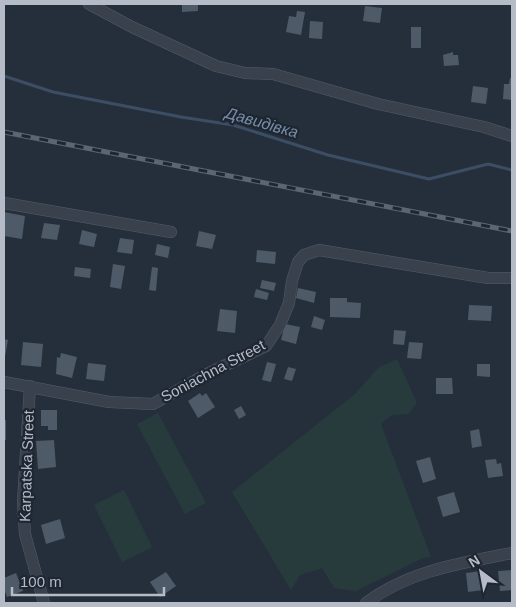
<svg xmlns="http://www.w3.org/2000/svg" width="516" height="607" font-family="Helvetica,sans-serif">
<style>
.green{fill:#273b3d}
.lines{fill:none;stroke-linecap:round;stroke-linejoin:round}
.stream{stroke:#3c4e64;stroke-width:3}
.building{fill:#4e5a67}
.minor-casing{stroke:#545c67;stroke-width:12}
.minor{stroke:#39414c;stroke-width:11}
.rail-casing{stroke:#5b6673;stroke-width:5}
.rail{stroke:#1e2631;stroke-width:3;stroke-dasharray:9;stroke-linecap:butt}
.labels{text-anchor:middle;stroke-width:4.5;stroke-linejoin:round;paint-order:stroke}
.street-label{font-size:15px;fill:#b5bcc7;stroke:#1e2631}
.water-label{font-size:16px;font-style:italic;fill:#778ea9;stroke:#1e2631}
</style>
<rect width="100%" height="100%" fill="#252f3c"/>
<!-- green -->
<g class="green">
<path d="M397,359L417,403L408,414L392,415L381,424L431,557L423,558L356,591L334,588L322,568L300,575L291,590L232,492L355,394L378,368Z"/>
<path d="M158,413L206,503L185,514L137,424Z"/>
<path d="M124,490L152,547L122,562L94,505Z"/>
</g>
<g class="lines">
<!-- stream -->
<path class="stream" d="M4,76L53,92L181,117L233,125L328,155L429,179L488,164L512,170"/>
</g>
<!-- building -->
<g class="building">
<path d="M182,4H198V11L182,12Z"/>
<path d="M365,6L382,8L380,23L363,21Z"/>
<path d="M297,11L305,12L301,35L286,32L289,16L296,17Z"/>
<path d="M310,21L323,22L322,39L309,38Z"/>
<rect x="411" y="27" width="10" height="21"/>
<path d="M453,52V55H458L459,65L444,66L443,55Z"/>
<path d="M510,78H512V100L503,99L504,84H509Z"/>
<path d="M473,86L488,88L486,104L471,102Z"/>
<path d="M4,212L25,216L22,239L4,236Z"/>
<path d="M44,223L60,225L57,240L41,238Z"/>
<path d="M82,230L97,234L94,247L79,244Z"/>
<path d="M199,231L216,235L212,249L196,246Z"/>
<path d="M120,238L134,240L132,254L117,252Z"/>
<path d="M157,244L170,247L168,258L155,255Z"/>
<path d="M257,250L276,252L275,264L256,262Z"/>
<path d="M113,264L125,266L121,289L110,287Z"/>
<path d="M75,267L91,269L90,278L74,276Z"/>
<path d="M152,267L158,268L156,291L149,290Z"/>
<path d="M262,280L276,283L274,291L260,288Z"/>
<path d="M298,288L316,292L314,303L296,298Z"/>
<path d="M256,289L269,293L267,300L254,297Z"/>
<path d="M330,298H347V302L361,303L360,318L330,317Z"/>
<path d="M469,305L492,306L491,321L468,320Z"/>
<path d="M220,309L237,311L235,333L217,331Z"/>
<path d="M314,316L325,320L322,330L311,327Z"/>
<path d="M285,324L300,327L296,344L281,340Z"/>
<path d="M394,330L406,331L404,345L393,344Z"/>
<path d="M4,339L8,340L5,357H4Z"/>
<path d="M23,342L43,344L41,367L21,365Z"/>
<path d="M409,342L423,343L421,359L407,358Z"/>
<path d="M61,353L77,357L72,378L56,374L57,357L60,358Z"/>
<path d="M267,362L276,364L271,382L262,380Z"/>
<path d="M88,363L106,365L104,381L86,379Z"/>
<path d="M477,364H490V377L477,376Z"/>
<path d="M288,367L296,369L292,381L284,379Z"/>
<path d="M436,378H452L453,394H436Z"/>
<path d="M200,393L202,396L206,393L215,407L198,418L188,401Z"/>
<path d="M241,406L246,415L239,419L234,410Z"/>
<path d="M41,410H57V430H48V426H41Z"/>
<rect x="4" y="420" width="2" height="20"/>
<path d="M479,429L482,446L472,448L470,431Z"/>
<path d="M54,440L56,467L38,469L36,441Z"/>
<path d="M430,457L436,479L423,483L416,461Z"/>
<path d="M496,459L497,464L501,463L503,476L488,478L485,460Z"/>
<path d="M454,492L460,512L443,517L437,497Z"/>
<path d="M60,519L65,538L46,544L41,525Z"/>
<path d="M512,570V590L500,591L498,571Z"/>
<path d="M481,571L483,590L468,592L466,573Z"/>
<path d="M166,572L176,586L160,597L150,582Z"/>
<path d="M16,573L23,591L7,597L4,589V578Z"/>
</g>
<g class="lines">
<defs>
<g id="minor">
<path d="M89,4L132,27L216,66L245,73L273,74L378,104L484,127L512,136"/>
<path d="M4,203L171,232"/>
<path d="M4,382L109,402L153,404L207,374L266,346L280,325L289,303L292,281L298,262L304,255L319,250L488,278H512"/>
<path d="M30,386L23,502L25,534L44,603"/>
<path d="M366,603C408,571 461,563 512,553"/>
</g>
</defs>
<!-- minor casing -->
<use href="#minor" class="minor-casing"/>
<!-- minor -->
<use href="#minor" class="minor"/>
<defs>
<path id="rail" d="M4,132L512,231"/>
</defs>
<!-- rail casing -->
<use href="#rail" class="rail-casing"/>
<!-- rail -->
<use href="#rail" class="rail"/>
</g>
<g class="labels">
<!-- street labels -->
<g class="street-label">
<text transform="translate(213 371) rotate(-28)" y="5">Soniachna Street</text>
<text transform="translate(27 466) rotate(-88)" y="5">Karpatska Street</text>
</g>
<!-- water labels -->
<g class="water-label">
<text transform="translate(262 122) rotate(16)" y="6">Давидівка</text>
</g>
</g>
<!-- border -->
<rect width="516" height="607" fill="none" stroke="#b5bcc7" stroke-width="10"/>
<!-- north arrow -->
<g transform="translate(481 572) rotate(328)" stroke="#1e2631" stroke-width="4" paint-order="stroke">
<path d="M0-4L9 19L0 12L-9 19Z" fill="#b5bcc7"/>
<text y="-8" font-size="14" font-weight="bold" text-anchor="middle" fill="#b5bcc7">N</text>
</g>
<!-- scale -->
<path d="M12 587v8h152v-8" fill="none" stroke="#b5bcc7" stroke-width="2.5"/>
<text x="20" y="587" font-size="15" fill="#b5bcc7" stroke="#1e2631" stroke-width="4" paint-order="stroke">100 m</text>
</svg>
